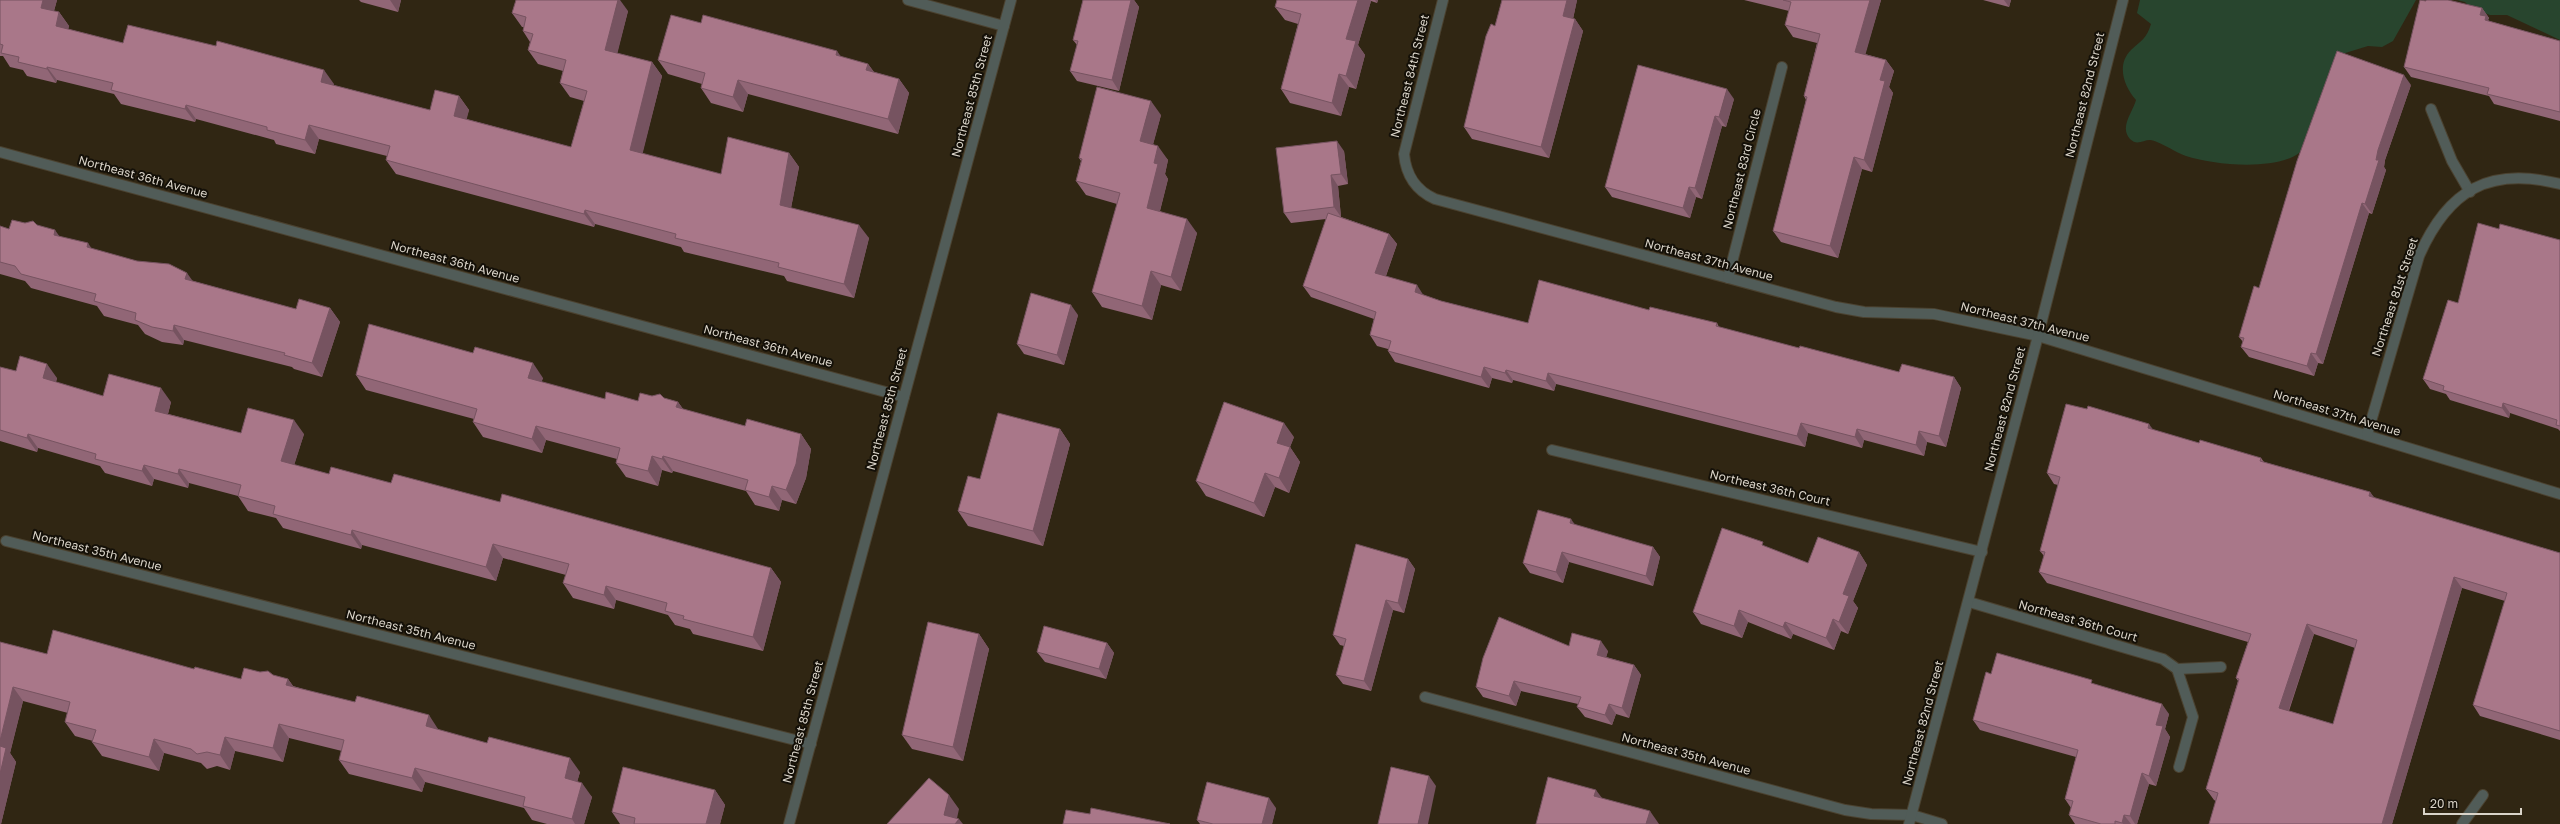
<svg xmlns="http://www.w3.org/2000/svg" width="2560" height="824" font-family="'Golos Text',sans-serif">
<style>
.green{fill:#28452e}
.lines{fill:none;stroke-linecap:round;stroke-linejoin:round}
.minor-casing{stroke:#4b4230;stroke-width:12}
.minor{stroke:#515c58;stroke-width:10}
.wall{fill:#916676;fill-rule:evenodd}
.shaded-wall{fill:#765360}
.building{fill:#a97789;stroke:#765360;fill-rule:evenodd}
.labels{text-anchor:middle;stroke-width:4;stroke-linejoin:round;paint-order:stroke}
.street-label{font-size:12px;fill:#dad4c9;stroke:#141008}
</style>
<rect width="100%" height="100%" fill="#302613"/>
<!-- green -->
<g class="green">
<path d="M2140,0H2416L2393,41L2382,47L2368,46L2342,54C2334,78 2318,138 2299,153C2275,171 2213,165 2186,156C2177,153 2159,141 2150,140C2143,140 2137,146 2130,139C2119,127 2133,112 2136,100C2124,86 2116,65 2131,50C2141,41 2147,38 2151,24L2137,13Z"/>
<path d="M2457,0H2560V40L2507,15H2490L2471,8L2465,2Z"/>
</g>
<g class="lines">
<defs>
<g id="minor">
<path d="M908,0L1004,26"/>
<path d="M1443,0L1404,154C1406,175 1415,190 1435,199L1836,307L1864,312L1934,314L2038,336L2560,494"/>
<path d="M2431,109L2452,161L2470,192"/>
<path d="M0,152L904,397"/>
<path d="M1728,278L1782,67"/>
<path d="M2367,435L2419,256C2448,190 2489,166 2560,184"/>
<path d="M1552,450L1982,552"/>
<path d="M6,541L811,744"/>
<path d="M1969,602L2163,659L2177,669"/>
<path d="M1425,697L1845,810L1871,814L1912,815L1942,824"/>
<path d="M2179,767L2193,717L2177,669L2221,667"/>
<path d="M789,824L1011,0"/>
<path d="M1909,824L2038,336L2123,0"/>
<path d="M2462,824L2483,795"/>
</g>
</defs>
<!-- minor casing -->
<use href="#minor" class="minor-casing"/>
<!-- minor -->
<use href="#minor" class="minor"/>
</g>
<!-- wall -->
<g class="wall">
<path d="M0,0H57L54,11L59,12L69,26L68,29L123,43L334,84L333,85L430,110L459,96L469,110L466,119L571,147L584,101L570,97L560,83L563,71L538,64L528,50L530,42L523,31L524,27H522L512,13L628,11L617,53L652,62L662,76L642,154L721,174L789,153L799,167L791,208L869,238L854,298L787,281L784,276L684,252L681,247L595,224L594,227L396,174L386,160L387,156L319,139L315,154L276,144L274,140L196,119L195,122L121,104L114,94L57,80L56,83L27,76L23,70L10,67L3,56H0Z"/>
<path d="M359,0H401L398,12L361,2Z"/>
<path d="M1083,0H1134L1139,7L1119,91L1077,81L1070,71L1077,45L1073,40Z"/>
<path d="M1277,0H1378L1377,3L1371,1L1358,45L1365,55L1356,89L1349,87L1341,116L1290,103L1281,89L1298,24L1285,20L1275,7Z"/>
<path d="M1502,0H1577L1573,19H1575L1583,31L1549,158L1472,139L1464,127L1495,26Z"/>
<path d="M1744,0H1881L1865,54L1886,60L1894,71L1889,87L1893,93L1872,172L1862,169L1838,258L1781,242L1773,231L1806,100L1804,96L1817,43L1793,37L1785,25L1789,11Z"/>
<path d="M1983,0H2011L2009,7Z"/>
<path d="M2426,1L2482,8L2489,18L2488,20L2489,21L2560,41V121L2494,104L2489,96L2411,77L2404,67Z"/>
<path d="M701,23L841,57L868,64L874,72L899,79L909,93L898,134L748,94L743,112L711,103L701,88L702,84L668,74L658,60Z"/>
<path d="M2411,85L2385,160L2384,167L2386,170L2372,214L2369,213L2323,364L2318,363L2314,376L2249,357L2241,347L2243,342L2239,337L2259,288Z"/>
<path d="M1734,99L1726,127L1722,126L1702,199L1696,197L1690,218L1612,197L1605,187Z"/>
<path d="M1161,115L1153,144L1168,160L1165,174L1168,179L1160,211L1197,233L1181,291L1161,285L1152,320L1102,307L1092,292L1117,204L1086,195L1076,181L1081,161L1079,158Z"/>
<path d="M1344,151L1348,184L1338,186L1341,217L1389,234L1397,244L1386,276L1424,295L1441,301L1528,323L1649,310L1717,323L1719,327L1799,348L1899,372L1954,377L1961,388L1946,447L1927,442L1924,456L1864,440L1862,448L1808,433L1805,447L1556,384L1554,391L1513,380L1512,383L1492,378L1489,388L1395,362L1388,351V349L1377,346L1370,335L1374,319L1311,297L1303,286L1326,219L1291,223L1284,213Z"/>
<path d="M25,223L37,225L59,236L92,249L193,281L296,309L330,308L340,322L322,377L294,369L292,367L184,340L183,345L162,342L145,334L138,325L104,316L97,306L31,288L25,281L0,274V226L9,229Z"/>
<path d="M2499,229L2560,240V431L2558,429L2510,413L2509,418L2450,400L2446,394L2430,389L2423,379L2458,303Z"/>
<path d="M1078,315L1064,365L1024,354L1017,344Z"/>
<path d="M0,367L16,371L57,378L56,382L103,396L171,402L168,414L241,433L304,434L294,465L329,474L391,483L500,502L771,568L781,582L763,651L693,634L690,629L675,625L668,615L616,600L614,609L573,598L563,583L566,575L503,558L496,581L362,545L361,549L283,528L276,518L248,511L238,496L189,483L188,488L154,479L152,486L105,473L100,466L38,448L37,452L0,441Z"/>
<path d="M356,375L543,378L541,382L605,399L638,401L652,396L664,398L678,402L683,409L745,426L801,434L811,449L806,478L796,504L782,500L779,511L755,505L746,491L673,471L672,473L662,470L658,486L626,477L616,463L617,459L546,440L542,453L483,437L473,422L474,419L366,390Z"/>
<path d="M1060,429L1070,444L1043,546L968,526L958,511L980,479Z"/>
<path d="M2153,430L2199,443L2261,458L2264,462L2370,492L2374,498L2560,553V740L2480,716L2473,705L2505,601L2462,588L2392,824H2209L2216,801L2214,800L2206,789L2238,681L2236,678L2248,642L2047,583L2039,572L2044,556L2040,551L2058,485L2054,484L2047,473ZM2314,634L2355,648L2333,724L2289,711Z"/>
<path d="M1294,437L1290,447L1300,462L1289,493L1275,487L1264,517L1206,496L1196,481Z"/>
<path d="M1575,525L1653,547L1660,557L1653,586L1569,562L1563,583L1530,573L1523,563Z"/>
<path d="M1766,547L1808,563L1859,552L1867,565L1853,601L1858,608L1848,634L1841,631L1834,650L1793,634L1791,639L1748,622L1742,638L1701,624L1693,612Z"/>
<path d="M1408,559L1415,569L1404,613L1393,610L1371,691L1343,684L1336,675L1344,646L1340,645L1333,635Z"/>
<path d="M979,634L989,649L963,761L912,749L902,735Z"/>
<path d="M0,642L47,654L194,669L241,679L273,675L288,679L293,686L438,729V730L580,772L577,782L592,797L584,824H547L532,820L524,808L425,782L422,792L349,774L339,760L342,751L289,738L283,762L235,751L230,770L217,766L207,769L201,763L164,753L159,771L102,756L92,742L93,741L75,736L65,722L68,713L23,701L10,753L16,762L1,824Z"/>
<path d="M1107,643L1114,653L1106,679L1045,662L1037,652Z"/>
<path d="M1569,646L1608,651L1606,657L1634,665L1641,675L1629,718L1616,714L1612,725L1585,717L1577,707L1578,704L1521,691L1516,706L1483,697L1476,687Z"/>
<path d="M1991,674L2095,684L2169,714L2165,729L2170,737L2156,786L2149,784L2137,824H2075L2069,815L2071,808L2065,799L2076,757L1980,730L1973,720Z"/>
<path d="M715,790L725,805L720,824H620L612,812Z"/>
<path d="M1276,808L1272,824H1200L1197,820Z"/>
</g>
<!-- shaded-wall -->
<g class="shaded-wall">
<path d="M43,0H57L51,21L41,8Z"/>
<path d="M390,0H401L398,12Z"/>
<path d="M618,0H620L628,11L615,63L605,50Z"/>
<path d="M1131,0H1134L1139,7L1119,91L1112,80Z"/>
<path d="M1358,0H1370L1371,1L1358,45L1365,55L1356,89L1346,76V39Z"/>
<path d="M1375,0H1378L1377,3Z"/>
<path d="M1567,0H1577L1571,28L1563,16Z"/>
<path d="M1870,0H1881L1863,63L1855,52Z"/>
<path d="M2004,0H2011L2009,7Z"/>
<path d="M2482,8L2489,18L2488,20L2493,26L2492,30L2480,15Z"/>
<path d="M59,12L69,26L66,40L56,26Z"/>
<path d="M1575,19L1583,31L1549,158L1541,147Z"/>
<path d="M837,51L847,65L836,55Z"/>
<path d="M1886,60L1894,71L1889,87L1893,93L1872,172L1864,160L1880,80Z"/>
<path d="M652,62L662,76L640,164L630,150Z"/>
<path d="M868,64L878,78L866,70Z"/>
<path d="M47,67L57,80L56,83L47,69Z"/>
<path d="M324,70L334,84L330,96L321,82Z"/>
<path d="M1339,74L1349,87L1341,116L1332,103Z"/>
<path d="M2404,75L2411,85L2385,160L2384,167L2386,170L2372,214L2365,204L2376,160L2378,150Z"/>
<path d="M899,79L909,93L898,134L888,119Z"/>
<path d="M738,80L748,94L743,112L733,97Z"/>
<path d="M1727,89L1734,99L1726,127L1719,117Z"/>
<path d="M459,96L469,110L464,130L454,116Z"/>
<path d="M1151,101L1161,115L1150,156L1140,141Z"/>
<path d="M186,105L196,119L195,122L185,109Z"/>
<path d="M1715,116L1722,126L1702,199L1695,188Z"/>
<path d="M309,125L319,139L315,154L305,140Z"/>
<path d="M1337,141L1344,151L1348,184L1341,174Z"/>
<path d="M1158,146L1168,160L1165,174L1168,179L1157,222L1147,208L1154,163Z"/>
<path d="M789,153L799,167L789,218L780,205Z"/>
<path d="M1854,157L1862,169L1838,258L1830,246Z"/>
<path d="M1331,175L1338,186L1341,217L1334,207Z"/>
<path d="M1689,187L1696,197L1690,218L1683,208Z"/>
<path d="M2362,203L2369,213L2323,364L2316,354Z"/>
<path d="M585,210L595,224L594,227L584,214Z"/>
<path d="M1187,219L1197,233L1181,291L1171,277Z"/>
<path d="M859,225L869,238L854,298L844,284Z"/>
<path d="M55,230L65,244L54,235Z"/>
<path d="M1389,234L1397,244L1383,284L1375,273Z"/>
<path d="M88,243L98,258L87,247Z"/>
<path d="M1151,271L1161,285L1152,320L1142,306Z"/>
<path d="M187,273L197,287L185,279Z"/>
<path d="M1417,285L1424,296L1415,292Z"/>
<path d="M1071,305L1078,315L1064,365L1057,355Z"/>
<path d="M330,308L340,322L322,377L312,363Z"/>
<path d="M174,325L184,340L183,345L173,331Z"/>
<path d="M2311,353L2318,363L2314,376L2307,366Z"/>
<path d="M533,363L543,378L538,393L528,378Z"/>
<path d="M47,364L57,378L53,392L43,378Z"/>
<path d="M1484,367L1492,378L1489,388L1481,377Z"/>
<path d="M1506,370L1513,380L1512,383L1505,373Z"/>
<path d="M1548,373L1556,384L1554,391L1546,381Z"/>
<path d="M1954,377L1961,388L1946,447L1939,436Z"/>
<path d="M161,388L171,402L165,425L155,411Z"/>
<path d="M678,402L688,416L676,407Z"/>
<path d="M2503,403L2510,413L2509,418L2502,408Z"/>
<path d="M294,420L304,434L291,475L281,461Z"/>
<path d="M1284,423L1294,437L1290,447L1300,462L1289,493L1279,478L1277,443Z"/>
<path d="M1801,423L1808,433L1805,447L1797,436Z"/>
<path d="M2149,424L2157,435L2148,428Z"/>
<path d="M536,426L546,440L542,453L532,439Z"/>
<path d="M1060,429L1070,444L1043,546L1033,531Z"/>
<path d="M1857,429L1864,440L1862,448L1855,437Z"/>
<path d="M1919,431L1927,442L1924,456L1916,445Z"/>
<path d="M28,434L38,448L37,452L27,438Z"/>
<path d="M801,434L811,449L806,478L796,504L786,490Z"/>
<path d="M652,456L662,470L658,486L648,471Z"/>
<path d="M663,456L673,471L672,473L662,459Z"/>
<path d="M144,465L154,479L152,486L142,471Z"/>
<path d="M179,469L189,483L188,488L178,474Z"/>
<path d="M1265,473L1275,487L1264,517L1254,503Z"/>
<path d="M772,486L782,500L779,511L769,497Z"/>
<path d="M2370,492L2378,502L2369,496Z"/>
<path d="M1571,519L1578,529L1570,523Z"/>
<path d="M352,530L362,545L361,549L351,535Z"/>
<path d="M493,544L503,558L496,581L486,567Z"/>
<path d="M1653,547L1660,557L1653,586L1646,576Z"/>
<path d="M1562,552L1569,562L1563,583L1556,572Z"/>
<path d="M1859,552L1867,565L1853,601L1858,608L1848,634L1839,622L1843,594Z"/>
<path d="M1408,559L1415,569L1404,613L1398,603Z"/>
<path d="M771,568L781,582L763,651L753,637Z"/>
<path d="M2454,577L2462,588L2392,824H2382Z"/>
<path d="M606,586L616,600L614,609L604,595Z"/>
<path d="M1386,600L1393,610L1371,691L1364,681Z"/>
<path d="M1739,610L1748,622L1742,638L1734,626Z"/>
<path d="M1833,619L1841,631L1834,650L1826,638Z"/>
<path d="M1785,622L1793,634L1791,639L1783,627Z"/>
<path d="M2307,624L2314,634L2286,718L2279,708Z"/>
<path d="M979,634L989,649L963,761L953,747Z"/>
<path d="M1601,641L1608,651L1604,665L1597,655Z"/>
<path d="M1107,643L1114,653L1106,679L1099,669Z"/>
<path d="M1634,665L1641,675L1629,718L1622,708Z"/>
<path d="M288,679L298,693L286,685Z"/>
<path d="M1514,681L1521,691L1516,706L1509,696Z"/>
<path d="M13,687L23,701L10,753L16,762L1,824H0V741Z"/>
<path d="M1609,704L1616,714L1612,725L1605,715Z"/>
<path d="M2162,704L2169,714L2165,729L2170,737L2156,786L2149,776L2156,725Z"/>
<path d="M429,715L438,729L435,740L426,726Z"/>
<path d="M279,724L289,738L283,762L273,748Z"/>
<path d="M225,737L235,751L230,770L220,755Z"/>
<path d="M154,739L164,753L159,771L149,757Z"/>
<path d="M570,758L580,772L574,793L565,778Z"/>
<path d="M415,768L425,782L422,792L412,778Z"/>
<path d="M2142,773L2149,784L2137,824H2135L2130,816Z"/>
<path d="M1429,776L1436,786L1428,824H1418Z"/>
<path d="M582,783L592,797L584,824H575L572,819Z"/>
<path d="M715,790L725,805L720,824H706Z"/>
<path d="M1596,790L1605,802L1594,796Z"/>
<path d="M949,795L959,809L956,823L959,819L963,824H950L944,815Z"/>
<path d="M1269,798L1276,808L1272,824H1262Z"/>
<path d="M1650,811L1659,824H1646Z"/>
<path d="M2124,815L2131,824H2123L2122,823Z"/>
</g>
<!-- building -->
<g class="building">
<path d="M0,0H43L41,8L59,12L56,26L123,43L128,25L216,46L217,41L324,70L321,82L430,110L435,90L459,96L454,116L571,147L587,91L560,83L566,60L528,50L533,34L523,31L526,17L512,13L516,0H618L605,50L652,62L630,150L721,174L728,137L789,153L780,205L859,225L844,284L778,267L779,263L675,238L676,234L585,210L584,214L386,160L390,146L309,125L305,140L267,130V127L186,105L185,109L111,90L113,83L47,67V69L18,62L19,57L1,53L3,45L0,44Z"/>
<path d="M1083,0H1131L1112,80L1070,71L1078,41L1073,40Z"/>
<path d="M1277,0H1358L1346,39L1356,41L1346,76L1339,74L1332,103L1281,89L1301,14L1275,7Z"/>
<path d="M1502,0H1567L1563,16L1575,19L1541,147L1464,127L1486,36L1491,24L1495,26Z"/>
<path d="M1783,0H1870L1855,52L1886,60L1880,80L1885,81L1864,160L1854,157L1830,246L1773,231L1807,97L1804,96L1820,34L1785,25L1791,2Z"/>
<path d="M2420,0L2426,1V0H2448L2482,8L2480,15L2486,16L2485,20L2560,41V112L2487,94L2489,88L2404,67Z"/>
<path d="M671,15L701,23L703,15L837,51L836,55L868,64L866,70L899,79L888,119L738,80L733,97L701,88L705,73L658,60Z"/>
<path d="M2337,51L2404,75L2378,150L2376,160H2379L2365,204L2362,203L2316,354L2311,353L2307,366L2241,347L2244,338L2239,337L2254,286L2259,288L2297,161Z"/>
<path d="M1638,65L1727,89L1719,117L1715,116L1695,188L1689,187L1683,208L1605,187Z"/>
<path d="M1097,87L1151,101L1140,141L1158,146L1154,163L1158,164L1147,208L1187,219L1171,277L1151,271L1142,306L1092,292L1120,193L1076,181L1082,159L1079,158Z"/>
<path d="M1337,141L1341,174L1331,175L1334,207L1284,213L1276,148Z"/>
<path d="M1328,213L1389,234L1375,273L1417,285L1415,292L1441,301L1528,323L1539,280L1649,310L1650,307L1717,323L1716,326L1799,348L1800,346L1899,372L1902,364L1954,377L1939,436L1919,431L1916,445L1857,429L1855,437L1801,423L1797,436L1548,373L1546,381L1506,370L1505,373L1484,367L1481,377L1388,351L1391,341L1370,335L1376,312L1303,286Z"/>
<path d="M12,220L25,223L33,221L37,225L55,230L54,235L88,243L87,247L137,261L169,264L187,273L185,279L296,309L299,299L330,308L312,363L284,355L285,353L174,325L173,331L152,327L135,320L136,313L94,301L96,294L21,274L15,266L0,262V226L9,229Z"/>
<path d="M2478,223L2499,229L2500,224L2560,240V426L2556,425L2557,420L2503,403L2502,408L2479,401L2443,390L2444,386L2423,379L2448,300L2458,303Z"/>
<path d="M1031,293L1071,305L1057,355L1017,344Z"/>
<path d="M369,324L473,353L475,347L533,363L528,378L605,399L606,392L638,401L640,393L652,396L660,394L664,398L678,402L676,407L745,426L747,419L801,434L796,464L786,490L772,486L769,497L745,490L748,480L663,456L662,459L652,456L648,471L616,463L620,448L536,426L532,439L473,422L477,409L356,375Z"/>
<path d="M20,356L47,364L43,378L103,396L109,374L161,388L155,411L241,433L248,408L294,420L281,461L329,474L331,467L391,483L394,474L500,502L502,494L771,568L753,637L683,619L684,616L665,611L667,603L606,586L604,595L563,583L569,564L493,544L486,567L352,530L351,535L273,514L275,506L238,496L241,485L179,469L178,474L144,465L142,471L95,459L96,454L28,434L27,438L0,430V367L16,371Z"/>
<path d="M1224,402L1284,423L1277,443L1290,447L1279,478L1265,473L1254,503L1196,481Z"/>
<path d="M2066,404L2087,409L2088,406L2149,424L2148,428L2199,443L2200,440L2261,458L2260,461L2370,492L2369,496L2560,553V731L2473,705L2507,593L2454,577L2382,824H2209L2218,793L2206,789L2239,679L2236,678L2251,634L2039,572L2045,552L2040,551L2060,477L2047,473ZM2307,624L2357,640L2333,724L2279,708Z"/>
<path d="M998,413L1060,429L1033,531L958,511L968,476L980,479Z"/>
<path d="M1538,510L1571,519L1570,523L1653,547L1646,576L1562,552L1556,572L1523,563Z"/>
<path d="M1722,528L1763,542L1762,545L1808,563L1818,537L1859,552L1843,594L1849,596L1839,622L1833,619L1826,638L1785,622L1783,627L1739,610L1734,626L1693,612Z"/>
<path d="M1356,544L1408,559L1398,603L1386,600L1364,681L1336,675L1346,639L1333,635Z"/>
<path d="M1499,617L1569,646L1572,633L1601,641L1597,655L1634,665L1622,708L1609,704L1605,715L1577,707L1581,697L1514,681L1509,696L1476,687L1483,658Z"/>
<path d="M928,622L979,634L953,747L902,735Z"/>
<path d="M1044,626L1107,643L1099,669L1037,652Z"/>
<path d="M53,630L194,669L195,667L241,679L244,668L260,672L268,671L273,675L288,679L286,685L355,702L357,696L429,715L426,726L487,743L489,737L570,758L565,778L582,783L572,819L523,806L525,797L415,768L412,778L339,760L344,740L279,724L273,748L225,737L220,755L207,752L197,754L191,749L154,739L149,757L92,742L96,730L65,722L70,702L13,687L0,741V642L47,654Z"/>
<path d="M1997,653L2092,680L2091,683L2162,704L2156,725L2163,726L2149,776L2142,773L2130,816L2124,815L2122,823L2115,821V824H2101L2069,815L2073,801L2065,799L2078,750L1973,720L1986,672L1991,674Z"/>
<path d="M0,746L6,748L0,774Z"/>
<path d="M623,767L715,790L706,824H634L635,818L612,812Z"/>
<path d="M1391,767L1429,776L1418,824H1378Z"/>
<path d="M1548,777L1596,790L1594,796L1650,811L1646,824H1536Z"/>
<path d="M929,778L949,795L944,815L959,819L955,824H887Z"/>
<path d="M1207,782L1269,798L1262,824H1213L1197,820Z"/>
<path d="M1091,808L1170,824H1063L1066,810L1090,814Z"/>
</g>
<g class="labels">
<!-- street labels -->
<g class="street-label">
<text transform="translate(1410 76) rotate(-76)" y="4">Northeast 84th Street</text>
<text transform="translate(2085 95) rotate(-76)" y="4">Northeast 82nd Street</text>
<text transform="translate(972 96) rotate(-75)" y="4">Northeast 85th Street</text>
<text transform="translate(1742 169) rotate(-76)" y="4">Northeast 83rd Circle</text>
<text transform="translate(143 177) rotate(15)" y="4">Northeast 36th Avenue</text>
<text transform="translate(1709 260) rotate(15)" y="4">Northeast 37th Avenue</text>
<text transform="translate(455 262) rotate(15)" y="4">Northeast 36th Avenue</text>
<text transform="translate(2395 297) rotate(-72)" y="4">Northeast 81st Street</text>
<text transform="translate(2025 322) rotate(14)" y="4">Northeast 37th Avenue</text>
<text transform="translate(768 346) rotate(15)" y="4">Northeast 36th Avenue</text>
<text transform="translate(887 409) rotate(-75)" y="4">Northeast 85th Street</text>
<text transform="translate(2005 409) rotate(-75)" y="4">Northeast 82nd Street</text>
<text transform="translate(2337 413) rotate(17)" y="4">Northeast 37th Avenue</text>
<text transform="translate(1770 488) rotate(13)" y="4">Northeast 36th Court</text>
<text transform="translate(97 551) rotate(14)" y="4">Northeast 35th Avenue</text>
<text transform="translate(2078 621) rotate(16)" y="4">Northeast 36th Court</text>
<text transform="translate(411 630) rotate(14)" y="4">Northeast 35th Avenue</text>
<text transform="translate(803 722) rotate(-75)" y="4">Northeast 85th Street</text>
<text transform="translate(1923 723) rotate(-75)" y="4">Northeast 82nd Street</text>
<text transform="translate(1686 754) rotate(15)" y="4">Northeast 35th Avenue</text>
</g>
</g>
<!-- scale -->
<path d="M2424 808v6h97v-6" fill="none" stroke="#dad4c9" stroke-width="2"/>
<text x="2430" y="808" font-size="12" fill="#dad4c9" stroke="#141008" stroke-width="3" paint-order="stroke">20 m</text>
</svg>
